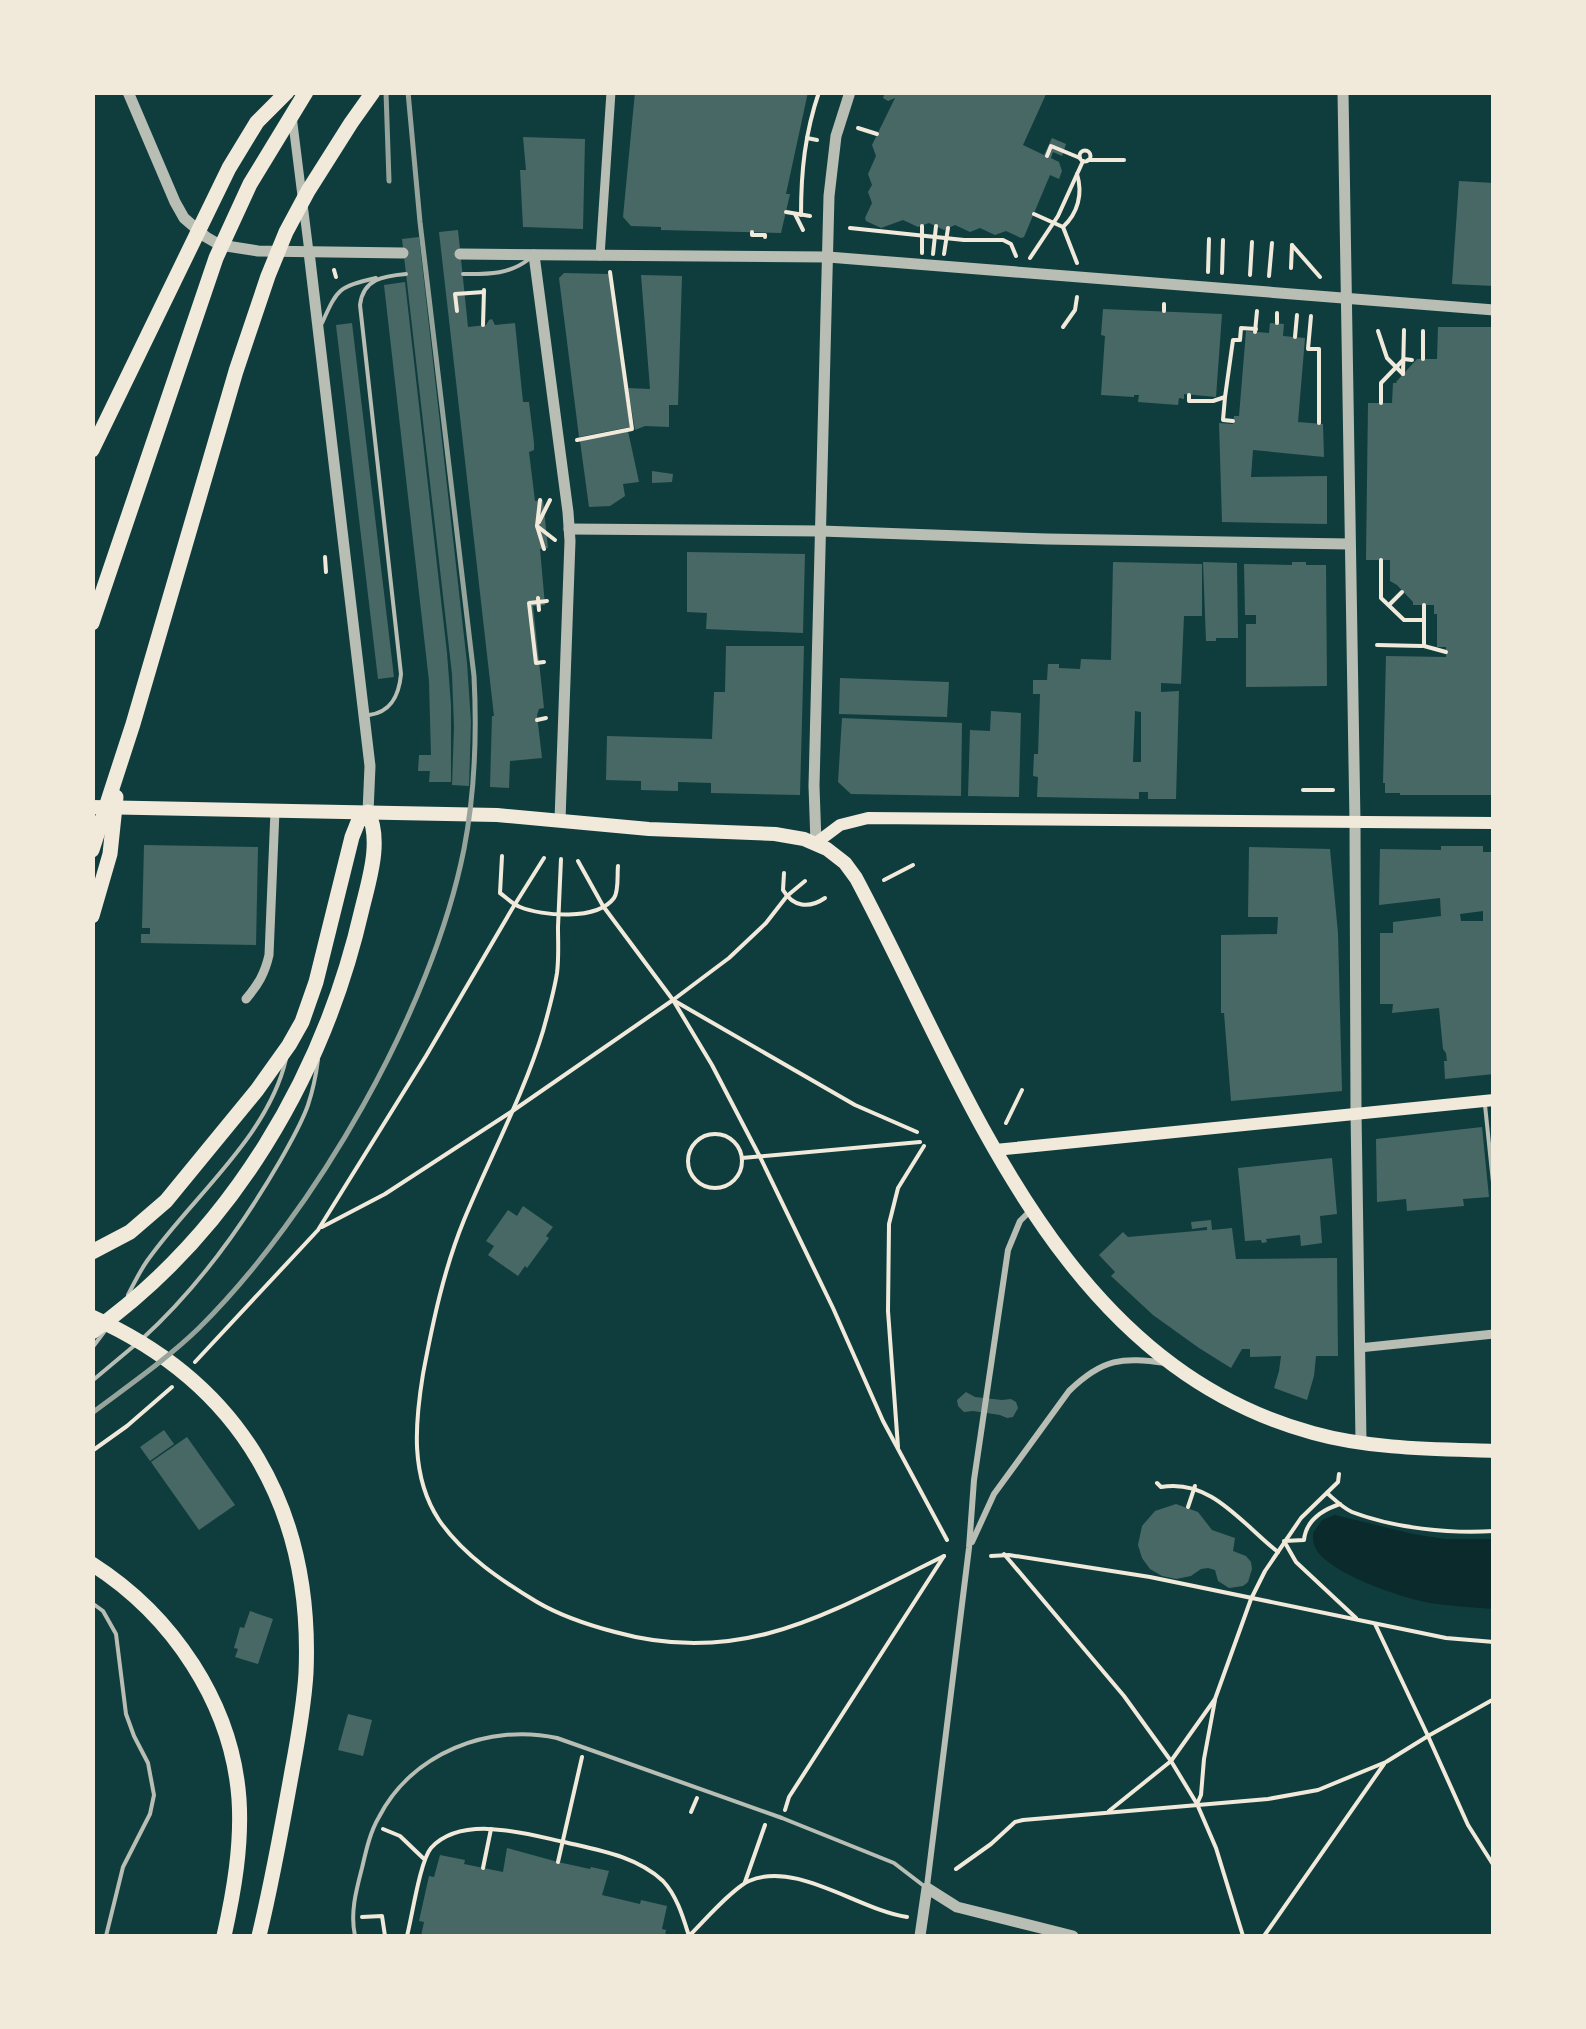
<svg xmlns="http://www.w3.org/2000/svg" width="1586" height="2029" font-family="'Asap Condensed',sans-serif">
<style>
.water{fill:#0a2a2b}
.building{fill:#486865;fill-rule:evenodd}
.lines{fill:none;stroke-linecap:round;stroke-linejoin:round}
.path{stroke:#f1e9da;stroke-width:4}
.service{stroke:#b8beb3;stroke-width:4}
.pedestrian{stroke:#b8beb3;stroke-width:6}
.minor{stroke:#b8beb3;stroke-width:9}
.tertiary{stroke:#b8beb3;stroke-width:11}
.secondary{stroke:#f1e9da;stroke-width:12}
.primary{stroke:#f1e9da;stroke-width:14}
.motorway{stroke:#f1e9da;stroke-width:15}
.rail{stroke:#97a49c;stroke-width:5}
</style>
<rect width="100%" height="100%" fill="#0f3d3e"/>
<!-- water -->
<path class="water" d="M1335,1515L1413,1534L1445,1539H1493V1609C1472,1607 1451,1606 1430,1603C1402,1598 1330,1574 1316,1549C1313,1544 1313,1539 1313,1533L1322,1520Z"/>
<!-- building -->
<g class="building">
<path d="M635,92H808L786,194H790L781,233L661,230V227L631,226L623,217Z"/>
<path d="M885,92H1047L1023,145L1044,155L1052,138L1066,144L1062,156L1053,152L1051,158L1059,162L1062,171L1059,179L1050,175L1024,237L1021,238L1006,231L995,235L980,228L970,232L955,225L944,230L929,223L918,227L903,220L881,228L866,221L865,218L872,203L868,192L872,185L868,174L876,156L872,145L895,98L888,101L883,98Z"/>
<path d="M523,137L585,139L583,229L523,227L520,170H526Z"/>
<path d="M1459,181L1494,183V286L1452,284Z"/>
<path d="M458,230L468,327L486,325L489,320L492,319L495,325L515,323L523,402H529L534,443V450L529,452L535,501L543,500L548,548L540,549L545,605L533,606L544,708L539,709L537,715L542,758L510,761L509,788L490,787L492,716H494L439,232Z"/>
<path d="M419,237L467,663L471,722L469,786L452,785L454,727L452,674L402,239Z"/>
<path d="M564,273L609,274L630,427L579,437L559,278Z"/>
<path d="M641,275L682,276L678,405H669V427L645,426L635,430L628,388L650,389Z"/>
<path d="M405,282L447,653L451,705V782H429L430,771H418L419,755H431L429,681L384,285Z"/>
<path d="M1103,309L1222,314L1216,397L1184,394V399L1179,398L1178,405L1138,402L1139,395H1134V397L1101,395L1105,336L1101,335Z"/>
<path d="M352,323L394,677L378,679L336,325Z"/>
<path d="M1270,323L1284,324L1283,336L1305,338L1298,422L1323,424L1324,457L1253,450L1251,477L1327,476V524L1222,522L1219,423L1233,424L1234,416H1239L1246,331L1269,333Z"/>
<path d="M1438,327H1494V795H1400V793H1385V783H1383L1386,656L1446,657V647H1437V614H1434V605H1413V602L1397,585L1390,581V560H1366L1368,403H1392L1393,383H1397L1396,382L1417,359H1437Z"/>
<path d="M628,431L639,482L623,484L625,496L610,506L589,507L580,441Z"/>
<path d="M652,471L673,474L672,482L652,483Z"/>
<path d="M687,552L805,554L803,633L706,629L707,613L687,612Z"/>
<path d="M1113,562L1202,564V616H1184L1181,684L1161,683V692L1179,691L1176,799H1148V792H1139V799L1037,797L1038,777L1033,776L1034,754H1038L1040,694H1033V680H1047L1048,664H1059V668L1080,669L1081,659L1111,660ZM1135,711L1141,712V762H1133Z"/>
<path d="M1203,562L1237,563L1238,638H1216V641H1206Z"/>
<path d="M1292,562H1306V565H1326L1327,686L1246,687V624H1256V615H1245L1244,564L1292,565Z"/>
<path d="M726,646H804L800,795L711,793V783L678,782V791L641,790V781L606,780L607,736L712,739L714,692H725Z"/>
<path d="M840,678L949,682L947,717L839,714Z"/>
<path d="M991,711L1021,713L1019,797L968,796L970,730L990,731Z"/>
<path d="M842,718L962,723L961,796L851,794L838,782Z"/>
<path d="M144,845L258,847L256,945L141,943V934H150V928H142Z"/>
<path d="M1441,846H1483V852H1494V1074L1445,1079L1444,1061H1447L1446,1053L1443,1049L1439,1008L1392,1013L1393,1004H1380V933H1393V922L1441,916L1440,898L1379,905L1380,849L1441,850ZM1483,911V921H1461L1460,914Z"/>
<path d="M1249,847L1330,849L1338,933L1342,1091L1231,1101L1224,1013H1221V935L1277,934L1278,917H1248Z"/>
<path d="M1482,1127L1489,1197L1463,1199L1464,1206L1407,1211L1406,1199L1377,1202L1376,1139Z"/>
<path d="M1332,1158L1337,1214L1320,1216L1322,1243L1301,1246L1300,1235L1266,1239L1267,1242L1262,1243L1261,1240L1245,1241L1238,1168Z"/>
<path d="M523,1206L553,1227L546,1236L549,1238L527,1268L525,1266L518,1276L488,1255L494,1246L486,1241L508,1210L517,1216Z"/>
<path d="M1211,1220L1212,1230L1232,1228L1236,1259L1337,1258L1338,1356H1316L1314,1376L1307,1400L1274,1388L1279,1371L1281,1356L1250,1357V1349H1242L1231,1368L1199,1348L1153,1315L1111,1276L1115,1272L1099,1255L1123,1232L1128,1237L1207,1230V1227L1192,1229L1191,1222Z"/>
<path d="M966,1392L975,1397L1002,1400L1011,1399L1016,1402L1018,1408L1013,1417L1007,1418L1000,1415L973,1411L964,1412L958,1406L957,1400Z"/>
<path d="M164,1430L174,1444L150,1461L140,1447Z"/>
<path d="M187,1437L235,1505L199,1530L151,1462Z"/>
<path d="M1176,1504L1198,1512L1212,1530L1235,1538L1233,1551L1246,1556L1251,1562L1252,1569L1248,1582L1243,1586L1229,1588L1218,1581L1215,1570L1208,1568L1201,1569L1191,1576L1176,1579L1162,1576L1150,1569L1142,1558L1138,1545L1142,1526L1155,1511Z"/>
<path d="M250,1611L273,1619L258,1664L235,1657L238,1649L234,1648L240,1627L244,1628Z"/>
<path d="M348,1714L372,1720L363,1756L338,1750Z"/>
<path d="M507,1848L558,1862L590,1869L591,1867L609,1871L602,1895L640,1904L641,1900L667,1906L662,1929L666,1930L665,1936H421L424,1922L419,1921L429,1876L434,1877L440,1855L465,1860L464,1864L503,1872Z"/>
</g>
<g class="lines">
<!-- path -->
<g class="path">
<path d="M858,128L877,134"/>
<path d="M807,138L817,140"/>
<circle cx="1085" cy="156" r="5.5"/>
<path d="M1047,156L1051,146L1080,158"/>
<path d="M1088,160H1124"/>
<path d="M786,212L810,216"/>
<path d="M795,214L803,230"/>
<path d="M1034,214L1063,227L1077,263"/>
<path d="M801,215C801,171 805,133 819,92"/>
<path d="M1063,227C1078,213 1083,194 1077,174"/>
<path d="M850,228L964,240H1003L1011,244L1016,256"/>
<path d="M752,232V235H765V237"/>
<path d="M1292,245L1320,277"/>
<path d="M922,253V226"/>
<path d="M933,254L936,226"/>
<path d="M944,254L948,228"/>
<path d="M1030,258L1058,216L1083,161"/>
<path d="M1291,268L1292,245"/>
<path d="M334,270L336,277"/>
<path d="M1208,272L1209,239"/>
<path d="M1222,273L1223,240"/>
<path d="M1250,275L1252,242"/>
<path d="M1269,276L1272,243"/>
<path d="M457,311L455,294L484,292"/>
<path d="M1164,311V304"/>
<path d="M1311,316L1308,349H1319V423"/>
<path d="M1277,323V313"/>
<path d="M483,325L484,290"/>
<path d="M1063,327L1075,310L1077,297"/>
<path d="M1378,331L1387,358L1403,374"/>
<path d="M1423,331V359"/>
<path d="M1255,332L1257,311"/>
<path d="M1295,337L1297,315"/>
<path d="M1403,374L1404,330"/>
<path d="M1189,395V401H1213L1225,397L1233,340H1240L1241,328L1256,329"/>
<path d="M1225,397L1223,420L1233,421"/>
<path d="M1381,403V383L1404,359L1412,360"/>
<path d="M577,440L632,429L610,272"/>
<path d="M540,500L537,526L544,549"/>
<path d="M539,522L550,500"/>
<path d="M537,526L555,540"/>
<path d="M325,557L326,572"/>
<path d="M1381,560V598L1404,620H1424"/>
<path d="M538,598L539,610"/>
<path d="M1389,605L1402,592"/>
<path d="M1424,605V646L1446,652"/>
<path d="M1377,645L1422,646"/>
<path d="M544,662L536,663L529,603L547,601"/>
<path d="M537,720L546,718"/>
<path d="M1303,790H1333"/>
<path d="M502,856L500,893C507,898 512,904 520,907C542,916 597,921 614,898C619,891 617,875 618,866"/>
<path d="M561,859C560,882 559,904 558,927C558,942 559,958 557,973C554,992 548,1013 543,1031C524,1094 489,1159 464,1220C444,1269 433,1321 423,1374C415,1423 410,1476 439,1520C463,1555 502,1581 537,1602C561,1616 588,1625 615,1632C744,1668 832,1611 944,1556"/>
<path d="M578,861L603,906L673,1000L855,1105L917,1132"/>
<path d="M784,873L783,890C793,907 809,909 825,898"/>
<path d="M884,880L913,865"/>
<path d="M673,1000L712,1065L760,1157L833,1308L883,1421L947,1540"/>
<path d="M1006,1123L1022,1090"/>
<circle cx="715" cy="1161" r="27"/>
<path d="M742,1158L920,1142"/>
<path d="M322,1227L385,1194L511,1112L673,1000L729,958L766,923L787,896L805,881"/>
<path d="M195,1362L318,1230L426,1056L512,909L544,858"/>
<path d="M898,1447L888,1311L889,1224L898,1188L924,1146"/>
<path d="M92,1451L127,1426L172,1387"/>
<path d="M1157,1483L1161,1487C1211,1478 1242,1524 1278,1552"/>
<path d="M1327,1493C1335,1500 1343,1508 1352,1512C1394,1528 1450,1534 1494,1531"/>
<path d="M1340,1504C1322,1510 1306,1520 1304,1540L1284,1541L1296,1562L1356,1618"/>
<path d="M1188,1507L1195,1486"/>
<path d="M1004,1554L1124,1696L1171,1761L1197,1804L1216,1848L1243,1936"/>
<path d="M991,1556L1009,1555L1150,1577L1446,1638L1494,1642"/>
<path d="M1375,1624L1428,1736L1494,1699"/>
<path d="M1197,1804L1201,1795L1204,1759L1215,1700"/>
<path d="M785,1810L789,1797L944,1556"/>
<path d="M1109,1811L1171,1761L1215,1699L1251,1599L1265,1571L1301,1518L1338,1482L1339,1474"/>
<path d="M691,1812L697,1798"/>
<path d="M383,1829L400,1836L423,1858"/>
<path d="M558,1862L582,1757"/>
<path d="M483,1868L491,1829"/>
<path d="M956,1869L991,1844L1015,1822L1023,1820L1268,1799L1318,1790L1386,1762L1428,1736L1468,1825L1494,1866"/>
<path d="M745,1882L765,1825"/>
<path d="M362,1917L382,1916L385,1936"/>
<path d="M691,1934C704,1921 733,1888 749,1881C796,1860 859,1910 907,1917"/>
<path d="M407,1936C412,1917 420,1861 431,1848C462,1814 527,1834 564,1842C598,1850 636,1856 663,1881C677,1896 683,1917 689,1936"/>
<path d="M1264,1936L1384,1764"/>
</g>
<!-- service -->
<g class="service">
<path d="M463,274C487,274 509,275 529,259"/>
<path d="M322,323C338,288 338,287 376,278"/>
<path d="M369,715C391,712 399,696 401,674L360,305C363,279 383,276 406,274"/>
<path d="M1485,1105L1494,1192"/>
<path d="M128,1295C134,1283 140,1271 147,1261C192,1197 268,1137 286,1059"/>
<path d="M142,1339C197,1289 243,1225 280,1161C290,1143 301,1125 308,1105C313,1090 316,1075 318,1060"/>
<path d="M92,1348L107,1328"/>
<path d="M92,1381L135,1345"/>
<path d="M92,1603L103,1611L116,1634L126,1714L134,1736L148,1763L154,1795L150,1814L123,1867L106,1936"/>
<path d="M355,1936C350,1913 356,1891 362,1868C366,1851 370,1832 379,1817C412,1753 489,1723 557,1738L782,1818L894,1863L924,1886"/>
</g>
<!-- pedestrian -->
<g class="pedestrian">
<path d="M972,1542L994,1494L1069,1391C1103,1358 1122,1357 1166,1363"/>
<path d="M927,1886L969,1548L974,1480L1008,1250L1020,1221L1030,1211"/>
</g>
<!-- minor -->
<g class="minor">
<path d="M292,116L309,252"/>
<path d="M600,256L611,92"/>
<path d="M246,999C258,985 265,973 269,955L275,811"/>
<path d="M1359,1348L1494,1334"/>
</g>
<!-- tertiary -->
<g class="tertiary">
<path d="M128,92L175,202L184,218L206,237L220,245L258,251L403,253"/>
<path d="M1343,92L1355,823L1356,1112L1361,1442"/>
<path d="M309,252L370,766L368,812"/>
<path d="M460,254L828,257L1494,310"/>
<path d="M534,255L568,512L570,541L560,820"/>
<path d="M569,529L821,531L1047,539L1349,544"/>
<path d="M816,843L814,786L829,196L836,136L850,92"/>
<path d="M920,1936L927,1888L957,1907L1073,1936"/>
</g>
<!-- secondary -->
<g class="secondary">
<path d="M816,843L840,825L868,818L1494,823"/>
<path d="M995,1150L1494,1100"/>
</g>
<!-- primary -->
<path class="primary" d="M92,807L497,815L649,829L775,834L804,839L827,849L845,863L856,878C968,1088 1057,1363 1313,1433C1370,1449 1434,1449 1494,1451"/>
<!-- motorway -->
<g class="motorway">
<path d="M92,450L229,168L257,122L287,92"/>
<path d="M92,623L216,258L250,184L306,92"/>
<path d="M92,850L133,724L236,371L268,276L286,232L308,191L351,123L373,92"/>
<path d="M92,916L110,854L116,797"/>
<path d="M92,1252L130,1232L166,1201L257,1090L289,1045L302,1022L316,982L352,837L358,822L368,812C382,841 369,880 362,909C324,1075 232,1232 92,1332"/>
<path d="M92,1317C242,1384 313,1510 306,1673C304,1706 298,1739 292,1771C282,1827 272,1882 259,1936"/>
<path d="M92,1564C172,1615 232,1703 239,1799C242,1845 234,1891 224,1936"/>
</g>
<!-- rail -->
<g class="rail">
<path d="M386,92L389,181"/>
<path d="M92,1413C128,1386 167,1359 199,1328C315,1213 432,1010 464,849C475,792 477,734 474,676L420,222L408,92"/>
</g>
</g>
<!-- border -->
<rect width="1586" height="2029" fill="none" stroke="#f1e9da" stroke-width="190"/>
</svg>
